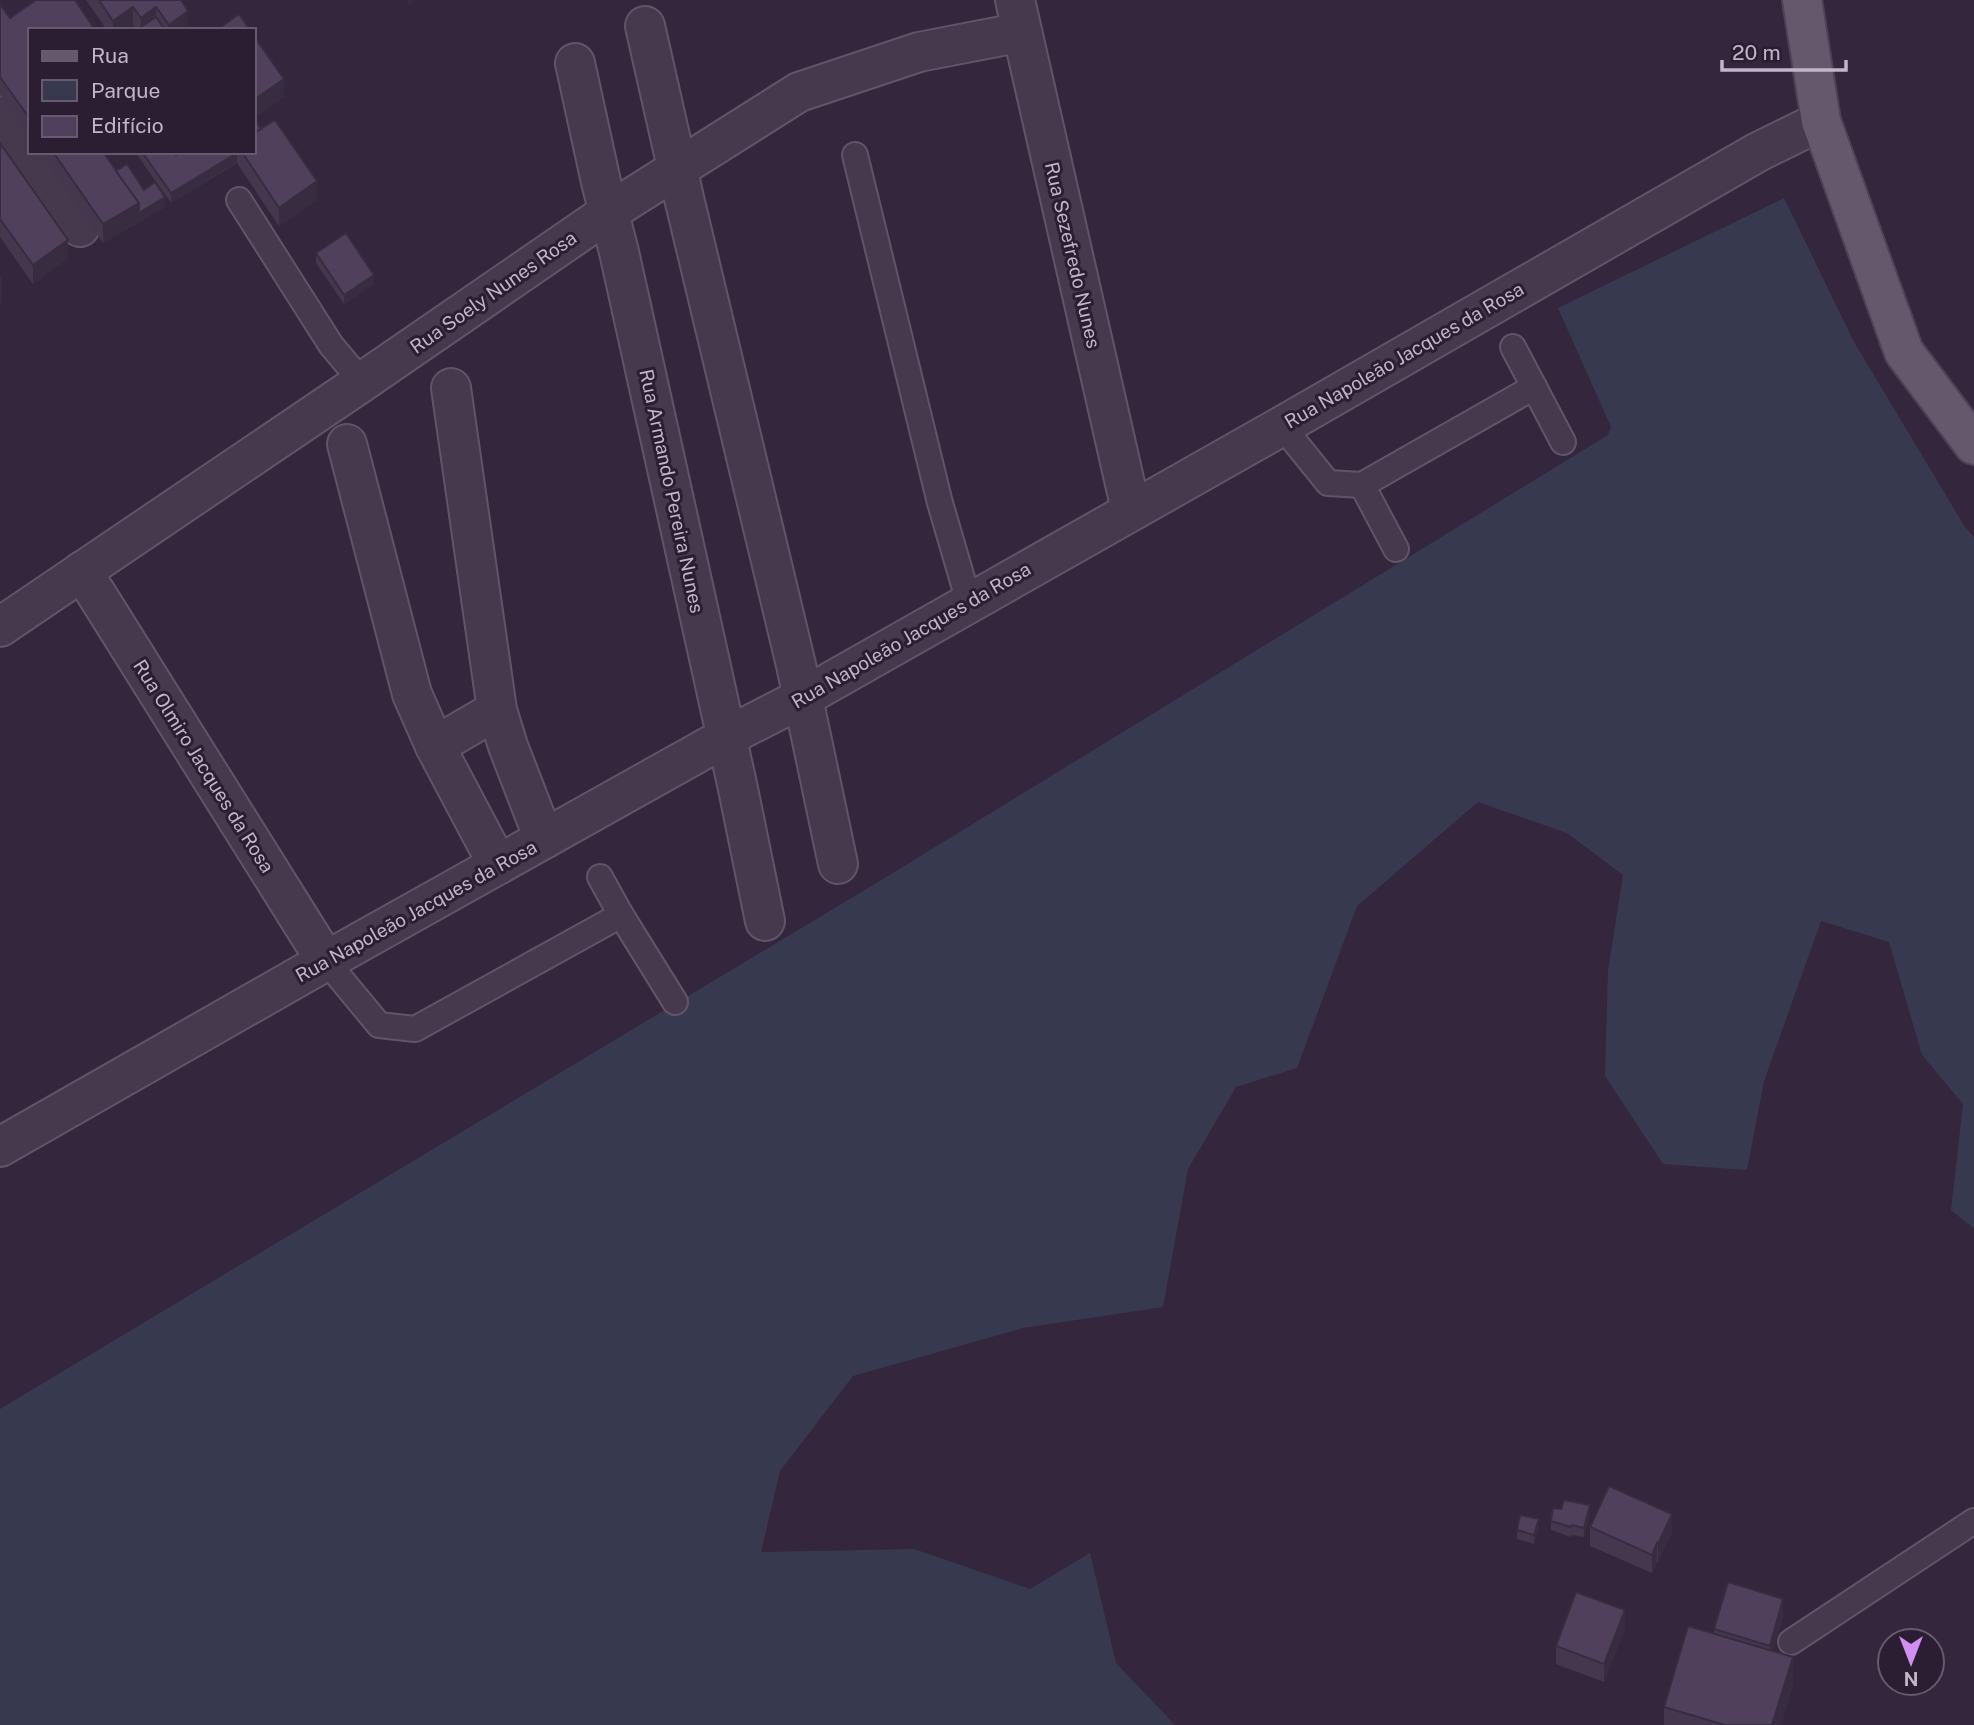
<svg xmlns="http://www.w3.org/2000/svg" width="1974" height="1725" font-family="'Public Sans',sans-serif">
<style>
.green{fill:#373a4e}
.lines{fill:none;stroke-linecap:round;stroke-linejoin:round}
.lane-casing{stroke:#615468;stroke-width:28}
.street-casing{stroke:#615468;stroke-width:42}
.primary-casing{stroke:#4f4256;stroke-width:42}
.lane{stroke:#46394d;stroke-width:24}
.street{stroke:#46394d;stroke-width:38}
.primary{stroke:#65586d;stroke-width:38}
.wall{fill:#45374e}
.shaded-wall{fill:#382d40}
.building{fill:#50405b;stroke:#382d40;stroke-width:2}
.labels{text-anchor:middle;stroke-width:6;stroke-linejoin:round;paint-order:stroke}
.street-label{font-size:19px;fill:#c2b5c8;stroke:#2b1e32}
</style>
<rect width="100%" height="100%" fill="#34263d"/>
<!-- green -->
<path class="green" d="M1784,198L1854,342L1965,527L1974,537V1229L1951,1210L1963,1104L1922,1055L1889,942L1821,921L1764,1081L1747,1170L1663,1164L1605,1076L1608,971L1623,875L1567,833L1478,802L1357,906L1297,1068L1236,1087L1188,1169L1163,1307L1023,1328L853,1376L780,1471L761,1552L914,1549L1030,1589L1090,1553L1116,1663L1175,1725H0V1409L883,879L1608,435L1611,427L1558,308Z"/>
<g class="lines">
<defs>
<g id="lane">
<path d="M855,155L940,503L969,602"/>
<path d="M239,200L331,345L362,382"/>
<path d="M1513,347L1563,442"/>
<path d="M1282,426L1328,483L1362,485L1534,387"/>
<path d="M1362,485L1396,549"/>
<path d="M600,877L621,915L675,1002"/>
<path d="M326,961L379,1025L415,1029L621,915"/>
<path d="M1791,1642L1974,1521"/>
</g>
<g id="street">
<path d="M1015,0L1131,510"/>
<path d="M645,26L684,198L796,665L838,864"/>
<path d="M575,63L601,182L619,252L737,784L765,921"/>
<path d="M0,116L80,227"/>
<path d="M451,388L497,710L508,746L544,839"/>
<path d="M347,444L412,694L435,746L498,865"/>
<path d="M82,571L326,961"/>
<path d="M0,627L362,382L609,212L799,92L919,52L1022,32"/>
<path d="M435,746L497,710"/>
<path d="M0,1147L326,961L726,737L802,698L1282,426L1758,152L1821,121"/>
</g>
<path id="primary" d="M1802,0L1821,121L1904,352L1974,445"/>
</defs>
<!-- lane casing -->
<use href="#lane" class="lane-casing"/>
<!-- street casing -->
<use href="#street" class="street-casing"/>
<!-- primary casing -->
<use href="#primary" class="primary-casing"/>
<!-- lane -->
<use href="#lane" class="lane"/>
<!-- street -->
<use href="#street" class="street"/>
<!-- primary -->
<use href="#primary" class="primary"/>
</g>
<!-- wall -->
<g class="wall">
<path d="M86,0H181L188,29L136,30L133,25L127,30H107Z"/>
<path d="M0,4L10,18L30,30V138L0,95Z"/>
<path d="M0,143L68,258L33,284L0,237Z"/>
<path d="M40,152H103L116,171L144,190L165,207L103,243Z"/>
<path d="M135,152H174L176,155L181,152H254L317,200L279,226L237,163L171,203Z"/>
<path d="M316,253L374,284L344,304L316,263Z"/>
<path d="M1561,1509L1590,1514L1584,1537L1572,1535L1571,1537L1551,1530V1521Z"/>
<path d="M1590,1527L1672,1532L1658,1562H1657L1652,1573L1590,1546Z"/>
<path d="M1539,1528L1534,1544L1517,1539V1530Z"/>
<path d="M1783,1617L1773,1651L1793,1684L1781,1725H1664V1707L1714,1634V1629Z"/>
<path d="M1625,1628L1604,1682L1556,1664V1646Z"/>
</g>
<!-- shaded-wall -->
<g class="shaded-wall">
<path d="M408,0H416L408,6Z"/>
<path d="M133,7V25L127,30H113V21Z"/>
<path d="M156,7V26L141,27V18Z"/>
<path d="M188,11V29L169,30V25Z"/>
<path d="M284,79V97L254,119V100Z"/>
<path d="M237,153V162L171,203V193Z"/>
<path d="M317,181V200L279,226V208Z"/>
<path d="M165,197V207L103,243V224L139,203Z"/>
<path d="M68,240V258L33,284V265Z"/>
<path d="M374,275V284L344,304V295Z"/>
<path d="M2,276V303L0,305V277Z"/>
<path d="M1590,1505V1514L1584,1537V1528Z"/>
<path d="M1672,1514V1532L1658,1562V1544Z"/>
<path d="M1539,1519V1528L1534,1544V1535Z"/>
<path d="M1657,1543V1562L1652,1573V1555Z"/>
<path d="M1783,1599V1617L1770,1664V1646Z"/>
<path d="M1625,1610V1628L1604,1682V1664Z"/>
<path d="M1793,1657V1684L1781,1725H1772Z"/>
</g>
<!-- building -->
<g class="building">
<path d="M36,0H75L95,30H30V119L0,77V4L10,18Z"/>
<path d="M99,0H181L188,11L169,25L156,7L141,18L133,7L113,21Z"/>
<path d="M239,14L250,30H217Z"/>
<path d="M156,17L165,30H143L141,27Z"/>
<path d="M254,36L284,79L254,100Z"/>
<path d="M275,120L317,181L279,208L242,152H254V133Z"/>
<path d="M257,123L261,129L254,133V125Z"/>
<path d="M0,143L68,240L33,265L0,219Z"/>
<path d="M53,152H103L139,203L103,224Z"/>
<path d="M142,152H174L176,155L181,152H237V153L171,193Z"/>
<path d="M127,164L144,190L155,182L165,197L139,213V203L116,171Z"/>
<path d="M346,233L374,275L344,295L316,253Z"/>
<path d="M1609,1486L1672,1514L1658,1544L1657,1543L1652,1555L1590,1527Z"/>
<path d="M1564,1500L1590,1505L1584,1528L1572,1525L1571,1527L1551,1521L1553,1508L1561,1509Z"/>
<path d="M1520,1515L1539,1519L1534,1535L1517,1530Z"/>
<path d="M1728,1582L1783,1599L1770,1646L1714,1629Z"/>
<path d="M1576,1592L1625,1610L1604,1664L1556,1646Z"/>
<path d="M1688,1626L1793,1657L1772,1725H1725L1664,1707Z"/>
</g>
<g class="labels">
<!-- street labels -->
<g class="street-label">
<text transform="translate(1073 255) rotate(77)" y="7">Rua Sezefredo Nunes</text>
<text transform="translate(493 292) rotate(-35)" y="7">Rua Soely Nunes Rosa</text>
<text transform="translate(1404 355) rotate(-30)" y="7">Rua Napoleão Jacques da Rosa</text>
<text transform="translate(672 491) rotate(78)" y="7">Rua Armando Pereira Nunes</text>
<text transform="translate(911 635) rotate(-30)" y="7">Rua Napoleão Jacques da Rosa</text>
<text transform="translate(204 766) rotate(58)" y="7">Rua Olmiro Jacques da Rosa</text>
<text transform="translate(416 911) rotate(-29)" y="7">Rua Napoleão Jacques da Rosa</text>
</g>
</g>
<!-- legend -->
<rect x="28" y="28" width="228" height="126" fill="#2b1e32" stroke="#675a6e" stroke-width="2"/>
<rect x="42" y="51" width="35" height="10" fill="#65586d" stroke="#675a6e" stroke-width="2"/>
<text x="91" y="63" font-size="21" fill="#c2b5c8">Rua</text>
<rect x="42" y="80" width="35" height="21" fill="#373a4e" stroke="#675a6e" stroke-width="2"/>
<text x="91" y="98" font-size="21" fill="#c2b5c8">Parque</text>
<rect x="42" y="116" width="35" height="21" fill="#50405b" stroke="#675a6e" stroke-width="2"/>
<text x="91" y="133" font-size="21" fill="#c2b5c8">Edifício</text>
<!-- north arrow -->
<g transform="translate(1911 1662) rotate(180)"><circle r="33" fill="#2b1e32" stroke="#675a6e" stroke-width="2"/>
<path d="M0-5L12 26L0 18L-12 26Z" fill="#d090f3"/>
<text y="-10" font-size="19" font-weight="bold" text-anchor="middle" fill="#c2b5c8">N</text>
</g>
<!-- scale -->
<path d="M1722 60v10h124v-10" fill="none" stroke="#c2b5c8" stroke-width="3.5"/>
<text x="1732" y="60" font-size="21" fill="#c2b5c8" stroke="#2b1e32" stroke-width="5" paint-order="stroke">20 m</text>
</svg>
